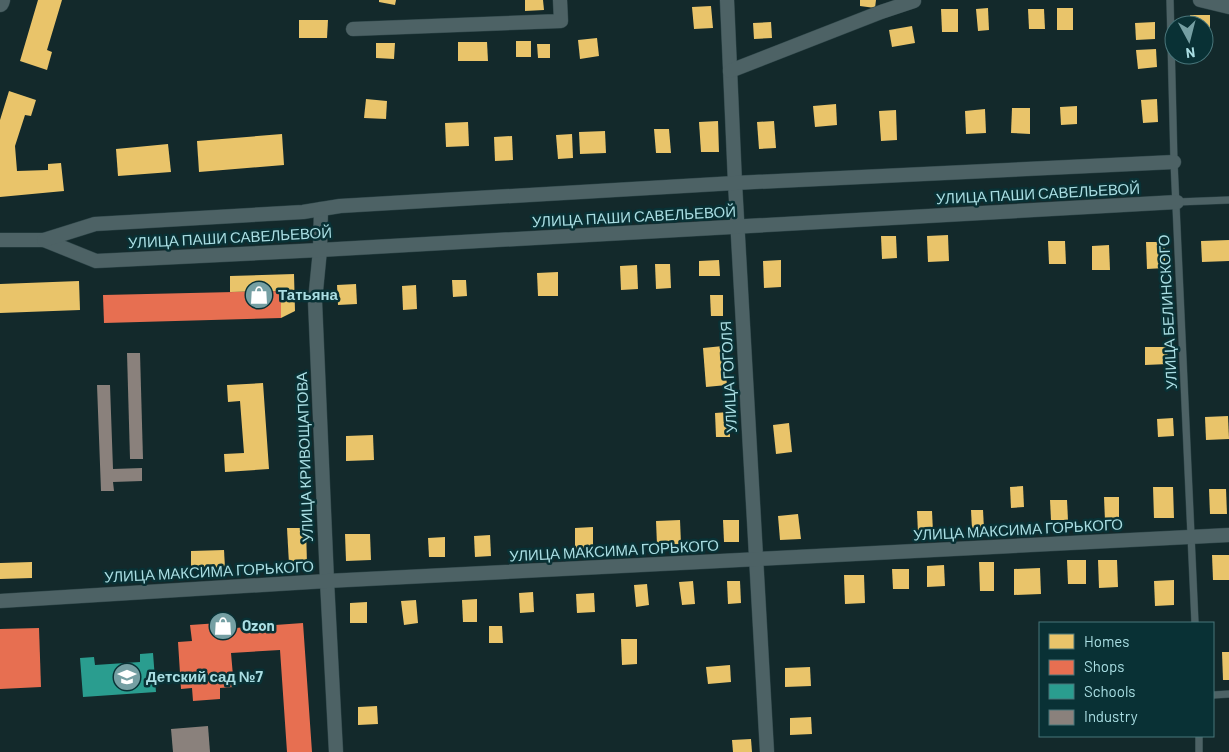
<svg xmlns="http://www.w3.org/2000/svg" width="1229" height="752" font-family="Barlow,sans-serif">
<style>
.homes{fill:#e9c46a}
.shops{fill:#e76f51}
.schools{fill:#2a9d8f}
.industry{fill:#8a817c}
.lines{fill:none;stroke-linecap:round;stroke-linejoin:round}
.service-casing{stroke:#2d4447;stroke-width:8}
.minor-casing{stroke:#2d4447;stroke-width:15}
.tertiary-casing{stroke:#2d4447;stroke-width:19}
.service{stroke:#4d6265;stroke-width:7}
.minor{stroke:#4d6265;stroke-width:14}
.tertiary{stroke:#4d6265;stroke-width:18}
.labels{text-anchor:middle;stroke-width:5;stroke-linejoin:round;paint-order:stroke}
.street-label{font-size:15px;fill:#aadee3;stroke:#093135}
.poi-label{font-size:15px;font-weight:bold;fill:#aadee3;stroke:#093135;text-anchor:start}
</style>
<rect width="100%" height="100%" fill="#13292b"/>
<!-- homes -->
<g class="homes">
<path d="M38,0H62L47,50L52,52L47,70L20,61Z"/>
<path d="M379,0H396L395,5L379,2Z"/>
<path d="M525,0H543L544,10L525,11Z"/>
<path d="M860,0H876L875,8L860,6Z"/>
<path d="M711,6L713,28L694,29L692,7Z"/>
<path d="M988,8L989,30L978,31L976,9Z"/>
<rect x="1057" y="8" width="16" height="22"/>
<path d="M941,9H958V32H942Z"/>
<path d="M1028,9H1044L1045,29H1029Z"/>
<path d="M1190,15H1210V38H1204V25H1191Z"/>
<path d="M299,20H328L327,38H299Z"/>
<path d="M771,22L772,38L754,39L753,23Z"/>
<path d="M1155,22V39L1136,40L1135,23Z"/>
<path d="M912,26L915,43L892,47L889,30Z"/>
<path d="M597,38L599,56L580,59L578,40Z"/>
<rect x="516" y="41" width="15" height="16"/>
<path d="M458,42H487L488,61H458Z"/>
<path d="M376,43H395L394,59L376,58Z"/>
<path d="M537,44H550V58H538Z"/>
<path d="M1156,49L1157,67L1138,69L1136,50Z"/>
<path d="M9,91L36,100L31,116L25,115L15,146L17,171L48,170V164L61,163L64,191L0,197V120Z"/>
<path d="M366,99L387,101L386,119L364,118Z"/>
<path d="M1157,99L1158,122L1143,123L1141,100Z"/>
<path d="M836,104L837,125L815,127L813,106Z"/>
<path d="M1077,106V124L1061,125L1060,107Z"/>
<path d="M1012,108H1030V134L1011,133Z"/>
<path d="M985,109L986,133L966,134L965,111Z"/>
<path d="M896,110L897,140L881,141L879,111Z"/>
<path d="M718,121L719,152H701L699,122Z"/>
<path d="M774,121L776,148L759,149L757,122Z"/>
<path d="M468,122L469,146L446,147L445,123Z"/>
<path d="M654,129H669L671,153H656Z"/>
<path d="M605,131L606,153L580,154L579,132Z"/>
<path d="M282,134L284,165L199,172L197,141Z"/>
<path d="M572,134L573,158L558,159L556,135Z"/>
<path d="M512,136L513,160L495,161L494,137Z"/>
<path d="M168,144L171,172L118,176L116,149Z"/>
<path d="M948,235L949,261L928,262L927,236Z"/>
<path d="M881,236H896L897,258L882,259Z"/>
<path d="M1229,240V261L1202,262L1201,241Z"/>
<path d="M1048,241H1065L1066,264H1049Z"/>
<path d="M1146,242H1165V268L1147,269Z"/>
<path d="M1109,245L1110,270H1092V246Z"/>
<path d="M719,260L720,276H699V261Z"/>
<path d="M781,260V287L764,288L763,261Z"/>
<path d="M655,264H670L671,288L656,289Z"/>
<path d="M637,265L638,289L621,290L620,266Z"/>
<path d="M558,272V296H538L537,273Z"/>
<path d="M294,274L295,311L281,318V291L230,292V276Z"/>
<path d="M452,280H466L467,296L453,297Z"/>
<path d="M79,281L80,310L0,313V284Z"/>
<path d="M356,284L357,304L338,305L337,285Z"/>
<path d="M416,285L417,309L403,310L402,286Z"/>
<path d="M710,295H723V316H711Z"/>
<path d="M723,346L727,385L706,387L703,348Z"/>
<path d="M1145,347H1167L1168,364L1145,365Z"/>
<path d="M263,383L269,469L225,472L224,454L244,453L240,401L228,402L227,385Z"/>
<path d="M729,412L730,437H716L715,413Z"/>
<path d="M1228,416L1229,439L1206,440L1205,417Z"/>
<path d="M1173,418L1174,436L1158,437L1157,419Z"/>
<path d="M789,423L792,452L776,454L773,425Z"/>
<path d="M373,435L374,460L346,461V436Z"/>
<path d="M1023,486L1024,507L1011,508L1010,487Z"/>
<path d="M1153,487H1173L1174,518H1154Z"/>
<path d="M1209,489H1226L1227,514H1210Z"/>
<path d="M1104,497H1119V520L1105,521Z"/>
<path d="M1050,500H1067L1068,520H1051Z"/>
<path d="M971,510H983L984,529H972Z"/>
<path d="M917,511H932L933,532L918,533Z"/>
<path d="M798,514L801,539L780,540L778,516Z"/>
<path d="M680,520L681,544L657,545L656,521Z"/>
<path d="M723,520H739V542H724Z"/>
<path d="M593,527V551H575V528Z"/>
<path d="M287,528H306L307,564H289Z"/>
<path d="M345,534H370L371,560L346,561Z"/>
<path d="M490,535L491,556L475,557L474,536Z"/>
<path d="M445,537V557H429L428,538Z"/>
<path d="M224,550L225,568L191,569V551Z"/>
<path d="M1212,555H1229V580H1213Z"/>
<path d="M1067,560H1086V584H1068Z"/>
<path d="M1098,560H1117L1118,587L1099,588Z"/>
<path d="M32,562V578L0,579V563Z"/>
<path d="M979,562H994V591H980Z"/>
<path d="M944,565L945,586L927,587V566Z"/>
<path d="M1040,568L1041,594L1014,595V569Z"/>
<path d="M892,569H909V589H893Z"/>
<path d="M844,575H864L865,603L845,604Z"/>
<path d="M1174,580V605L1155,606L1154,581Z"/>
<path d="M693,581L695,604L682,605L679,582Z"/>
<path d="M727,581H740L741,603L728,604Z"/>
<path d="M647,584L649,605L636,607L634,585Z"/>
<path d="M533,592L534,612L520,613L519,593Z"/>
<path d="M594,593L595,612L577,613L576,594Z"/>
<path d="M477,599V622H463L462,600Z"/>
<path d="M416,600L418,623L404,625L401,601Z"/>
<path d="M367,602V623H350V603Z"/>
<path d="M489,626H502L503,643H489Z"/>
<path d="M621,639H637V664L622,665Z"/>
<path d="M1222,652H1229V680H1223Z"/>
<path d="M730,665L731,682L708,684L706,667Z"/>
<path d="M810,667L811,686L785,687V668Z"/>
<path d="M377,706L378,724L358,725V707Z"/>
<path d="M811,717L812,734L790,735V718Z"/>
<path d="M751,739L752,752H733L732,740Z"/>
</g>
<!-- shops -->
<g class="shops">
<path d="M281,291V318L104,323L103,295Z"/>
<path d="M234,622L235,628L303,623L312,752H287L280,650L231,653L234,687L220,688V699L193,701L192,688L181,689L178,642L192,641L190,625Z"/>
<path d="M39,628L41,687L0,689V629Z"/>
</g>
<!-- schools -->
<path class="schools" d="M153,653L156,692L83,697L80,658L94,657L95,665L140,662V654Z"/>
<!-- industry -->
<g class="industry">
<path d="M127,353H140L143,459H130Z"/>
<path d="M97,385H110L113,469L142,468V481L113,482L114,491H101Z"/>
<path d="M208,726L210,752H173L171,729Z"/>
</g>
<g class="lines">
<defs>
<g id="service">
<path d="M1170,0L1174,162L1195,623"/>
<path d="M1177,202L1229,200"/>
<path d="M1213,695L1229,694"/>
<path d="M1199,736V752"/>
</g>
<g id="minor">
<path d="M727,0L735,183L767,752"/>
<path d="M1200,0L1229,7"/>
<path d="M353,29L561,21L560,0"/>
<path d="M730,71L881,12L914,1"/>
<path d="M321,209L320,250L315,301L327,581L336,752"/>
<path d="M0,240H44L96,261L320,250L1177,202"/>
<path d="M44,240L95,224L303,212L340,206L735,183L1174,162"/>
<path d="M0,601L327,581L1229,535"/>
</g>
<path id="tertiary" d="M0,3L1,0"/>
</defs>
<!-- service casing -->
<use href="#service" class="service-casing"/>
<!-- minor casing -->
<use href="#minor" class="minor-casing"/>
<!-- tertiary casing -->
<use href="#tertiary" class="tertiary-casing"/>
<!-- service -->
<use href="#service" class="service"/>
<!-- minor -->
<use href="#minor" class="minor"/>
<!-- tertiary -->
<use href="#tertiary" class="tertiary"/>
</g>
<!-- icons -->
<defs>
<symbol id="shop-disc" viewBox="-11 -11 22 22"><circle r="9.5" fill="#759fa3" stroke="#093135"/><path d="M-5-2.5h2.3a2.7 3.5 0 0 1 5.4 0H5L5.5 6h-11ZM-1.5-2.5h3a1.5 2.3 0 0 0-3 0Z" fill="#fff"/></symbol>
<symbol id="school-disc" viewBox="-11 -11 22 22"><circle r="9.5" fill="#759fa3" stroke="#093135"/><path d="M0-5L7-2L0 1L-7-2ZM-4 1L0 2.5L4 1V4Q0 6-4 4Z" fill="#fff"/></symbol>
</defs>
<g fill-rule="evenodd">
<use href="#shop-disc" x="243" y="279" width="32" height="32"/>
<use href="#shop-disc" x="207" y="610" width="32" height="32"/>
<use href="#school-disc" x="111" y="661" width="32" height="32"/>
</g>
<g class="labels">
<!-- street labels -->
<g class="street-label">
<text transform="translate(1038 194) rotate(-3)" y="5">УЛИЦА ПАШИ САВЕЛЬЕВОЙ</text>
<text transform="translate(634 217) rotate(-3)" y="5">УЛИЦА ПАШИ САВЕЛЬЕВОЙ</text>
<text transform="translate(230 238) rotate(-3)" y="5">УЛИЦА ПАШИ САВЕЛЬЕВОЙ</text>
<text transform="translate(1168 312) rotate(-93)" y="5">УЛИЦА БЕЛИНСКОГО</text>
<text transform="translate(729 377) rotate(-93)" y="5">УЛИЦА ГОГОЛЯ</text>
<text transform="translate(305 457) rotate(-92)" y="5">УЛИЦА КРИВОЩАПОВА</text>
<text transform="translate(1018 530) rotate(-3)" y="5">УЛИЦА МАКСИМА ГОРЬКОГО</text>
<text transform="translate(614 551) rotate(-3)" y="5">УЛИЦА МАКСИМА ГОРЬКОГО</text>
<text transform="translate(209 572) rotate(-3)" y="5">УЛИЦА МАКСИМА ГОРЬКОГО</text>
</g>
<!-- poi labels -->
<g class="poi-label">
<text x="278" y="300">Татьяна</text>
<text x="242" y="631">Ozon</text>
<text x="146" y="682">Детский сад №7</text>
</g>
</g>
<!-- legend -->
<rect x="1039" y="622" width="175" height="115" fill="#093135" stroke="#49767b"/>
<rect x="1049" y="634" width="25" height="15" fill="#e9c46a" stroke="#49767b"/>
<text x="1084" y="647" font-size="15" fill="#aadee3">Homes</text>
<rect x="1049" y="660" width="25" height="15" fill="#e76f51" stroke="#49767b"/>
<text x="1084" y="672" font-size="15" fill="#aadee3">Shops</text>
<rect x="1049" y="684" width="25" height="15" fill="#2a9d8f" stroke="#49767b"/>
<text x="1084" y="697" font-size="15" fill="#aadee3">Schools</text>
<rect x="1049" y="710" width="25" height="15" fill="#8a817c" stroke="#49767b"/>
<text x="1084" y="722" font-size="15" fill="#aadee3">Industry</text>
<!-- north arrow -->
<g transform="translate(1189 40) rotate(173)"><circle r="24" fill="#093135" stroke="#49767b"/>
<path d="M0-4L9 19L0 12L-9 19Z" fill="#759fa3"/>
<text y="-8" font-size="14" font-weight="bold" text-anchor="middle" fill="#aadee3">N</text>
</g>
</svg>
